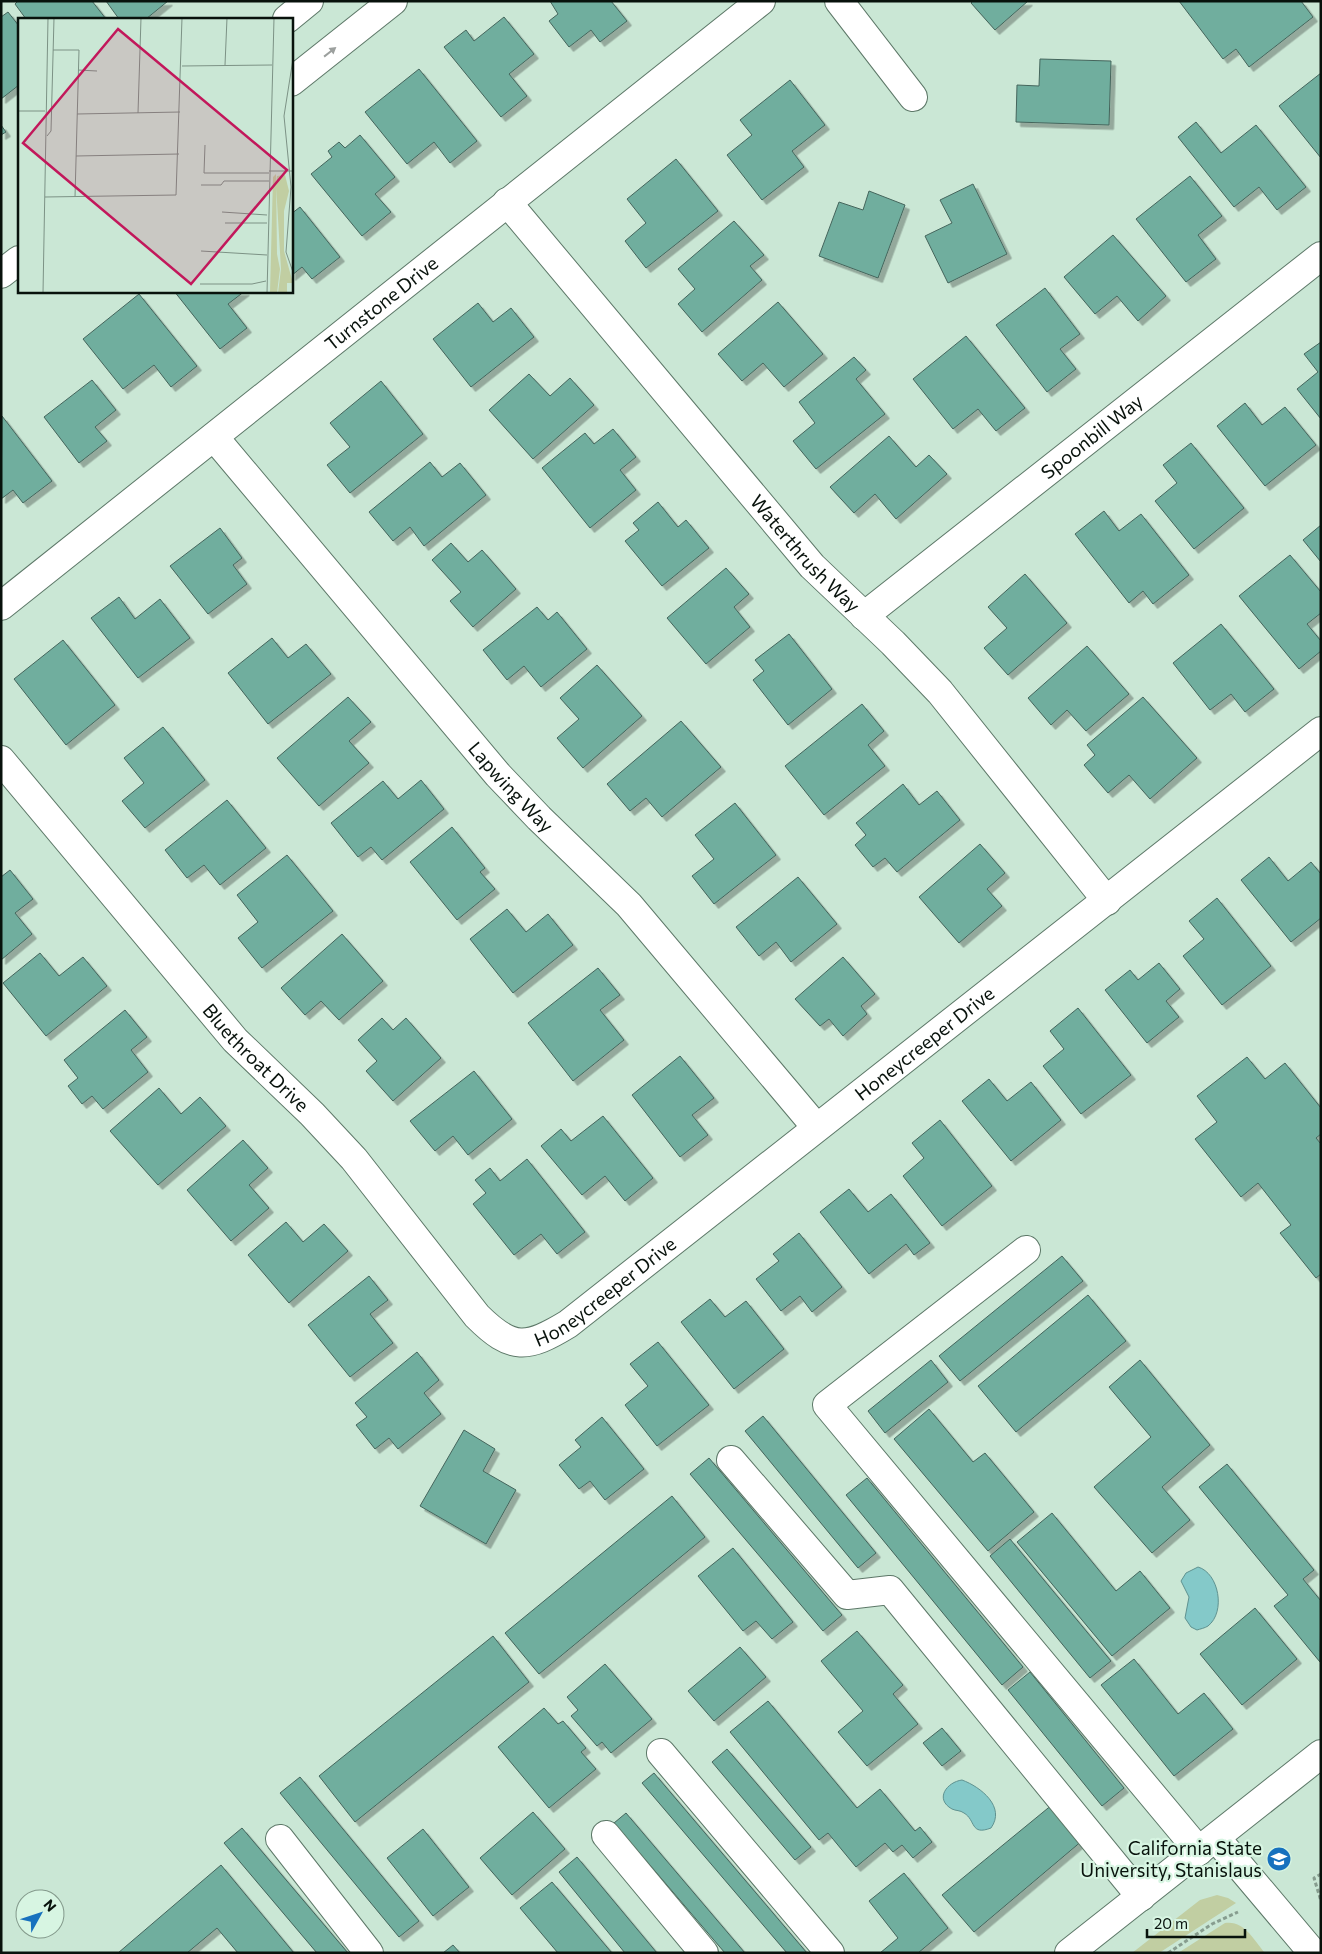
<svg xmlns="http://www.w3.org/2000/svg" width="1322" height="1954" font-family="Commissioner,sans-serif">
<style>
.green{fill:#c1cea2}
.water{fill:#84c9c9;stroke:#5f9290}
.building{fill:#6fae9e;stroke:#45655c;filter:url(#shadow)}
.lines{fill:none;stroke-linecap:round;stroke-linejoin:round}
.minor-casing{stroke:#5d7868;stroke-width:30}
.path{stroke:#879d8f;stroke-width:3;stroke-dasharray:4 2.5;stroke-linecap:butt}
.minor{stroke:#fff;stroke-width:28}
.oneway{fill:#9ca09e}
.labels{text-anchor:middle;stroke-width:4.5;stroke-linejoin:round;paint-order:stroke}
.street-label{font-size:19px;fill:#08120c;stroke:#d7f5e2}
.poi-label{font-size:19px;fill:#08120c;stroke:#d7f5e2;text-anchor:end}
.inset-road{fill:none;stroke:#7c9285;stroke-width:1}
.view{fill:#c2185b;fill-opacity:0.15;stroke:#c2185b;stroke-width:2.5}
.inset-edge{fill:none;stroke:#08120c;stroke-width:2.5}
</style>
<defs>
<filter id="shadow"><feDropShadow dx="4.5" dy="4.5" stdDeviation="0" flood-color="#0004"/></filter>
</defs>
<rect width="100%" height="100%" fill="#cae7d5"/>
<!-- green -->
<g class="green">
<path d="M1217,1895L1228,1898L1236,1903L1159,1953H1132L1200,1900Z"/>
<path d="M1225,1923C1244,1920 1254,1940 1265,1953H1178Z"/>
</g>
<!-- water -->
<g class="water">
<path d="M1198,1567C1219,1573 1226,1612 1208,1626C1205,1628 1200,1629 1197,1630L1191,1627L1185,1618L1189,1597L1181,1581L1186,1573Z"/>
<path d="M962,1780C981,1787 1006,1807 991,1828C970,1836 976,1820 964,1813C960,1810 956,1811 952,1809C934,1799 947,1782 962,1780Z"/>
</g>
<!-- building -->
<g class="building">
<path d="M18,1H92L106,19H26L15,4Z"/>
<path d="M106,1H168L146,19H119Z"/>
<path d="M550,1H611L627,21L600,42L591,30L569,47L549,21L558,14Z"/>
<path d="M973,1H1028L995,30L971,3Z"/>
<path d="M1179,1H1301L1313,17L1249,67L1236,49L1223,59Z"/>
<path d="M8,12L19,26V85L1,99V17Z"/>
<path d="M504,17L534,54L509,74L527,96L501,117L444,47L466,30L474,41Z"/>
<path d="M1040,59L1111,61L1109,125L1016,122L1017,85L1039,86Z"/>
<path d="M419,69L477,141L450,163L434,142L407,164L365,112Z"/>
<path d="M1321,73V158L1279,106Z"/>
<path d="M790,80L825,125L792,151L804,167L762,200L727,155L752,135L740,120Z"/>
<path d="M1196,122L1221,153L1256,125L1306,187L1277,210L1259,187L1234,207L1178,137Z"/>
<path d="M1,125L6,132L1,135Z"/>
<path d="M360,135L395,177L375,194L391,212L362,236L311,174L332,157L328,151L339,142L345,148Z"/>
<path d="M676,159L718,211L646,268L625,241L646,223L627,199Z"/>
<path d="M1190,176L1222,216L1198,235L1216,259L1186,282L1136,219Z"/>
<path d="M973,184L1007,254L948,283L925,236L952,223L940,200Z"/>
<path d="M869,191L905,205L878,278L819,256L839,202L863,210Z"/>
<path d="M300,207L340,257L312,279L302,267L291,276V214Z"/>
<path d="M734,221L764,255L750,266L762,280L702,332L678,304L695,289L678,269Z"/>
<path d="M1113,235L1166,296L1138,321L1117,296L1095,314L1064,277Z"/>
<path d="M1045,288L1080,334L1060,349L1076,369L1047,392L996,325Z"/>
<path d="M174,291H245L228,304L247,328L220,349Z"/>
<path d="M139,294L197,366L171,387L154,365L123,389L83,339Z"/>
<path d="M778,302L823,354L784,387L763,363L742,381L718,354Z"/>
<path d="M478,303L493,322L511,308L534,337L471,387L433,339Z"/>
<path d="M966,336L1025,408L996,431L978,409L953,429L913,379Z"/>
<path d="M1321,342V419L1297,389L1318,372L1304,354Z"/>
<path d="M854,357L866,370L856,379L885,414L816,469L793,441L815,423L799,402Z"/>
<path d="M529,374L550,396L570,378L594,405L533,459L489,410Z"/>
<path d="M92,380L116,410L95,427L107,441L79,463L44,417Z"/>
<path d="M381,381L423,434L350,493L327,465L350,447L330,423Z"/>
<path d="M1245,403L1262,425L1285,407L1316,445L1265,486L1217,426Z"/>
<path d="M2,416L52,481L23,503L13,490L1,499Z"/>
<path d="M613,429L636,457L620,470L636,490L590,528L542,468L585,433L594,444Z"/>
<path d="M889,436L916,467L929,455L947,474L896,519L875,494L854,513L830,487Z"/>
<path d="M1191,443L1244,508L1194,549L1155,501L1177,483L1163,465Z"/>
<path d="M430,462L442,477L460,463L486,495L424,546L410,527L393,541L369,512Z"/>
<path d="M658,502L678,527L686,520L709,548L662,586L625,541L639,530L633,523Z"/>
<path d="M1104,511L1119,531L1141,514L1189,575L1153,604L1143,591L1129,603L1075,534Z"/>
<path d="M1321,525V562L1303,540Z"/>
<path d="M220,528L242,558L233,565L247,584L208,614L170,566Z"/>
<path d="M451,543L468,562L482,550L516,589L473,627L450,601L461,592L432,560Z"/>
<path d="M1290,555L1321,592V613L1307,624L1321,641V651L1299,669L1239,596Z"/>
<path d="M726,568L749,594L734,607L750,627L706,664L667,618Z"/>
<path d="M1025,574L1067,623L1008,675L984,648L1007,628L988,607Z"/>
<path d="M119,597L135,619L160,599L190,638L138,678L91,618Z"/>
<path d="M537,607L548,620L557,612L587,649L541,687L524,666L507,680L483,650Z"/>
<path d="M1221,624L1274,689L1245,712L1231,694L1210,710L1173,663Z"/>
<path d="M789,634L832,689L788,725L753,680L764,671L755,660Z"/>
<path d="M272,638L288,658L306,644L331,674L268,724L228,673Z"/>
<path d="M63,640L115,705L66,745L14,679Z"/>
<path d="M1087,646L1129,694L1086,731L1067,710L1051,725L1028,698Z"/>
<path d="M597,665L642,716L583,768L557,738L579,719L560,698Z"/>
<path d="M348,697L371,722L349,741L369,763L319,806L277,758Z"/>
<path d="M1143,697L1197,758L1150,799L1129,775L1108,793L1084,765L1095,755L1087,745Z"/>
<path d="M862,704L884,731L868,745L885,766L824,815L785,766Z"/>
<path d="M681,721L721,767L662,817L646,798L630,811L607,784Z"/>
<path d="M163,727L205,780L145,828L122,801L144,783L124,758Z"/>
<path d="M421,780L444,809L382,860L371,847L358,857L331,823L383,781L398,799Z"/>
<path d="M903,784L919,805L937,791L960,820L897,872L885,858L873,867L855,845L866,835L856,823Z"/>
<path d="M227,800L266,848L220,885L204,865L187,878L165,850Z"/>
<path d="M735,803L776,855L714,904L692,876L714,859L695,835Z"/>
<path d="M452,827L485,868L480,872L495,889L457,920L410,862Z"/>
<path d="M980,844L1005,873L987,889L1002,906L959,943L919,897Z"/>
<path d="M287,855L333,911L262,968L238,938L258,922L237,895Z"/>
<path d="M1269,857L1288,881L1311,862L1321,874V918L1291,942L1241,880Z"/>
<path d="M10,870L33,899L15,913L32,934L1,960V877Z"/>
<path d="M798,877L837,924L791,962L776,942L759,956L736,927Z"/>
<path d="M1217,898L1271,966L1222,1005L1183,956L1204,939L1189,921Z"/>
<path d="M507,909L526,932L548,914L573,945L513,993L470,939Z"/>
<path d="M342,934L383,981L339,1020L321,1001L305,1015L281,988Z"/>
<path d="M40,953L59,976L83,957L107,986L46,1036L3,983Z"/>
<path d="M843,957L875,994L861,1006L867,1014L843,1036L829,1019L820,1026L795,999Z"/>
<path d="M1159,963L1180,989L1166,1001L1179,1017L1147,1043L1105,990L1130,970L1138,980Z"/>
<path d="M598,968L620,995L600,1010L624,1040L573,1081L528,1023Z"/>
<path d="M1078,1008L1131,1075L1081,1114L1043,1066L1064,1049L1050,1031Z"/>
<path d="M125,1010L147,1037L131,1050L148,1072L103,1109L92,1096L82,1104L68,1086L78,1078L64,1060Z"/>
<path d="M382,1018L393,1030L406,1018L441,1058L393,1101L366,1071L377,1061L358,1040Z"/>
<path d="M680,1056L714,1098L692,1115L708,1135L680,1157L632,1095Z"/>
<path d="M1247,1057L1265,1079L1285,1063L1321,1108V1134L1316,1138L1321,1144V1274L1316,1278L1280,1233L1291,1225L1258,1183L1241,1197L1195,1139L1217,1122L1197,1096Z"/>
<path d="M474,1071L512,1119L468,1155L453,1136L435,1151L410,1121Z"/>
<path d="M989,1079L1007,1101L1031,1082L1061,1120L1011,1161L962,1101Z"/>
<path d="M159,1088L181,1114L200,1097L226,1126L158,1185L110,1131Z"/>
<path d="M603,1116L653,1178L625,1201L605,1176L582,1195L541,1146L561,1129L571,1141Z"/>
<path d="M940,1120L992,1186L942,1226L903,1176L924,1158L912,1143Z"/>
<path d="M243,1140L268,1168L249,1185L269,1208L231,1241L187,1190Z"/>
<path d="M527,1159L585,1232L557,1254L541,1234L514,1255L473,1204L486,1193L475,1180L490,1168L500,1181Z"/>
<path d="M849,1189L868,1212L891,1194L930,1243L914,1255L906,1244L869,1274L820,1212Z"/>
<path d="M286,1222L303,1242L324,1224L348,1251L289,1303L248,1255Z"/>
<path d="M799,1233L842,1287L812,1312L800,1296L781,1311L756,1279L779,1261L773,1254Z"/>
<path d="M1062,1256L1083,1281L960,1381L939,1356Z"/>
<path d="M369,1276L388,1300L370,1314L393,1343L350,1377L308,1325Z"/>
<path d="M1088,1295L1126,1341L1016,1432L978,1386Z"/>
<path d="M710,1299L725,1317L746,1301L784,1349L734,1389L681,1322Z"/>
<path d="M658,1342L709,1405L657,1446L625,1405L648,1386L630,1364Z"/>
<path d="M417,1352L439,1380L424,1393L441,1414L398,1449L389,1438L375,1449L356,1425L367,1417L355,1403Z"/>
<path d="M931,1360L948,1382L885,1433L868,1411Z"/>
<path d="M1140,1360L1210,1445L1162,1487L1190,1520L1152,1553L1094,1487L1151,1437L1109,1387Z"/>
<path d="M929,1409L973,1462L985,1453L1034,1512L988,1551L894,1439Z"/>
<path d="M763,1416L876,1553L858,1568L745,1431Z"/>
<path d="M602,1417L644,1469L605,1500L590,1481L579,1489L559,1465L581,1447L575,1440Z"/>
<path d="M464,1430L495,1449L483,1471L516,1490L486,1544L420,1506Z"/>
<path d="M709,1458L842,1615L823,1631L690,1474Z"/>
<path d="M1227,1464L1314,1570L1303,1579L1321,1601L1320,1662L1274,1606L1288,1595L1199,1487Z"/>
<path d="M867,1478L1023,1667L1002,1685L846,1495Z"/>
<path d="M672,1496L705,1537L539,1674L505,1633Z"/>
<path d="M1052,1513L1116,1591L1140,1571L1170,1608L1112,1656L1017,1542Z"/>
<path d="M1010,1539L1111,1661L1090,1678L990,1556Z"/>
<path d="M733,1548L793,1622L772,1639L756,1621L743,1631L698,1576Z"/>
<path d="M1255,1608L1297,1659L1242,1705L1200,1654Z"/>
<path d="M857,1631L903,1685L893,1694L918,1724L867,1766L838,1732L863,1711L821,1661Z"/>
<path d="M493,1636L529,1682L355,1822L319,1776Z"/>
<path d="M740,1647L766,1677L714,1721L688,1691Z"/>
<path d="M1134,1659L1178,1714L1204,1693L1233,1729L1174,1776L1101,1685Z"/>
<path d="M605,1664L652,1719L611,1753L602,1742L597,1746L571,1716L578,1710L567,1697Z"/>
<path d="M1030,1672L1124,1788L1102,1806L1008,1690Z"/>
<path d="M768,1701L857,1808L880,1789L915,1831L920,1827L932,1842L913,1858L902,1845L893,1852L885,1843L856,1867L828,1833L819,1840L730,1732Z"/>
<path d="M544,1708L558,1724L563,1721L586,1748L581,1752L596,1769L549,1808L498,1747Z"/>
<path d="M942,1728L961,1751L942,1766L923,1743Z"/>
<path d="M727,1749L811,1847L795,1860L712,1762Z"/>
<path d="M654,1773L807,1953H787L642,1783Z"/>
<path d="M300,1777L419,1921L399,1937L280,1793Z"/>
<path d="M1053,1804L1083,1840L974,1932L942,1895Z"/>
<path d="M533,1812L565,1849L512,1895L480,1858Z"/>
<path d="M626,1813L745,1953H725L614,1823Z"/>
<path d="M242,1828L348,1953H317L224,1843Z"/>
<path d="M423,1829L469,1887L433,1916L387,1858Z"/>
<path d="M577,1857L657,1953H625L559,1872Z"/>
<path d="M221,1865L294,1953H238L217,1928L187,1953H118Z"/>
<path d="M904,1873L948,1928L918,1953H880L898,1938L869,1901Z"/>
<path d="M552,1882L612,1953H558L520,1908Z"/>
<path d="M453,1945L460,1953H443Z"/>
</g>
<g class="lines">
<defs>
<g id="minor">
<path d="M839,1L913,97"/>
<path d="M287,19L309,1"/>
<path d="M291,82L393,1"/>
<path id="s1" d="M507,202L812,566L893,643L940,692L1107,901"/>
<path d="M1,274L19,260"/>
<path id="s2" d="M214,437L498,775L539,818L629,905L816,1127"/>
<path id="s3" d="M1,606L761,1"/>
<path id="s4" d="M864,616L1321,256"/>
<path id="s5" d="M1,760L235,1040L312,1114L354,1159L477,1316C512,1351 527,1349 568,1324L1321,731"/>
<path d="M1026,1250L827,1405L1199,1851"/>
<path d="M731,1460L847,1595L890,1590L1141,1897"/>
<path d="M661,1753L830,1953"/>
<path d="M606,1835L704,1953"/>
<path d="M1216,1838L1313,1953"/>
<path d="M280,1839L369,1953"/>
<path d="M1069,1953L1321,1754"/>
</g>
</defs>
<!-- minor casing -->
<use href="#minor" class="minor-casing"/>
<!-- path -->
<g class="path">
<path d="M1321,1874L1314,1878L1321,1901"/>
<path d="M1168,1953L1212,1924L1238,1912"/>
</g>
<!-- minor -->
<use href="#minor" class="minor"/>
</g>
<!-- one-way arrows -->
<defs><path id="oneway-solid" d="M-6-.8H1V-3.2L6.5 0L1 3.2V.8H-6Z" transform="scale(1.25)"/></defs>
<use class="oneway" href="#oneway-solid" transform="translate(330 52) rotate(-38)"/>
<!-- icons -->
<defs>
<symbol id="university-disc" viewBox="-11 -11 22 22"><circle r="9.5" fill="#1771be" stroke="#d7f5e2"/><path d="M0-5L7-2L0 1L-7-2ZM-4 1L0 2.5L4 1V4Q0 6-4 4Z" fill="#fff"/></symbol>
</defs>
<g fill-rule="evenodd">
<use href="#university-disc" x="1265" y="1845" width="28" height="28"/>
</g>
<g class="labels">
<!-- street labels -->
<g class="street-label">
<text dy="7" stroke="none"><textPath href="#s3" startOffset="486">Turnstone Drive</textPath></text>
<text dy="7" stroke="none"><textPath href="#s4" startOffset="290">Spoonbill Way</textPath></text>
<text dy="7" stroke="none"><textPath href="#s1" startOffset="461">Waterthrush Way</textPath></text>
<text dy="7" stroke="none"><textPath href="#s2" startOffset="459">Lapwing Way</textPath></text>
<text dy="7" stroke="none"><textPath href="#s5" startOffset="1290">Honeycreeper Drive</textPath></text>
<text dy="7" stroke="none"><textPath href="#s5" startOffset="392">Bluethroat Drive</textPath></text>
<text dy="7" stroke="none"><textPath href="#s5" startOffset="885">Honeycreeper Drive</textPath></text>
</g>
<!-- poi labels -->
<g class="poi-label">
<text x="1262" y="1855">California State<tspan x="1262" dy="22">University, Stanislaus</tspan></text>
</g>
</g>
<!-- overview -->
<g transform="translate(18 18)">
<rect width="275" height="275" fill="#cae7d5"/>
<path d="M258,156L259,236L262,251L259,275H252L255,159ZM267,157L271,173L266,193V233L275,265H269V275H260L263,251L258,167L259,158Z" fill="#c1cea2"/>
<path class="inset-road" d="M35,32H61L57,179M275,41L266,98L273,169L268,234L275,254M207,47L209,0M164,48L254,47M60,52L79,53M0,93H27M120,95L123,0M59,96L162,94M29,118L33,113L36,0M187,127L186,155H251M58,138L161,136M251,153H275M183,167H203L206,163H251M27,179L158,177L164,0M204,194L249,197M207,205H249M183,233L249,237M182,266H234L248,263M25,275L30,0M249,275L256,0"/>
<path class="view" d="M100,11L269,152L173,266L5,125Z"/>
<rect width="275" height="275" class="inset-edge"/>
</g>
<!-- border -->
<rect width="1322" height="1954" fill="none" stroke="#08120c" stroke-width="5"/>
<!-- north arrow -->
<g transform="translate(40 1914) rotate(50)"><circle r="24" fill="#d7f5e2" stroke="#849a8c"/>
<path d="M0-4L9 19L0 12L-9 19Z" fill="#1771be"/>
<text y="-8" font-size="14" font-weight="bold" text-anchor="middle" fill="#08120c">N</text>
</g>
<!-- scale -->
<path d="M1147 1929v8h98v-8" fill="none" stroke="#08120c" stroke-width="2.5"/>
<text x="1154" y="1929" font-size="15" fill="#08120c" stroke="#d7f5e2" stroke-width="4" paint-order="stroke">20 m</text>
</svg>
